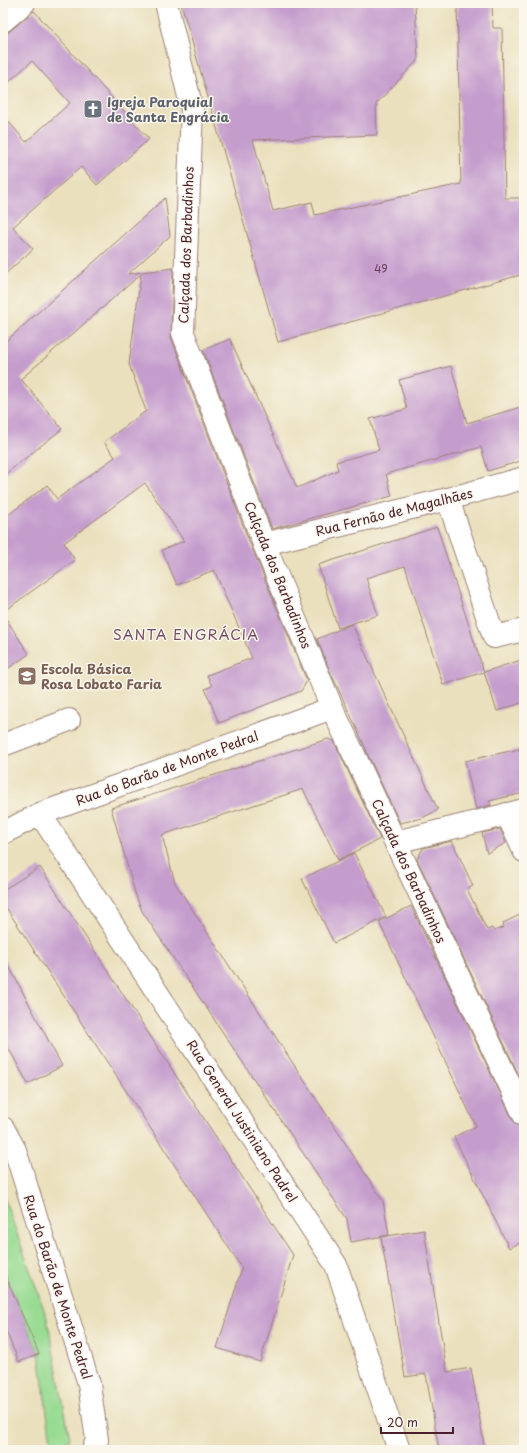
<svg xmlns="http://www.w3.org/2000/svg" width="527" height="1453" font-family="'Playpen Sans',sans-serif">
<style>
.green{fill:#98db92;stroke:#717d5e}
.building{fill:#c59dcd}
.lines{fill:none;stroke-linecap:round;stroke-linejoin:round}
.minor-casing{stroke:#9a8074;stroke-width:24}
.minor{stroke:#fff;stroke-width:22}
.labels{text-anchor:middle;stroke-width:3;stroke-linejoin:round;paint-order:stroke}
.number-label{font-size:11px;fill:#693e54}
.worship-label{font-size:13px;font-weight:bold;fill:#5b616d;stroke:#fbf7ec;text-anchor:start}
.street-label{font-size:13px;fill:#4a1f2b;stroke:#fbf7ec}
.education-label{font-size:13px;font-weight:bold;fill:#785e54;stroke:#fbf7ec;text-anchor:start}
.neighbourhood-label{font-size:14px;letter-spacing:1px;fill:#754b64;stroke:#fbf7ec}
</style>
<rect width="100%" height="100%" fill="#fbf7ec"/>
<filter id="ink" filterUnits="userSpaceOnUse"><feTurbulence type="fractalNoise" baseFrequency=".025" numOctaves="2"/><feDisplacementMap in="SourceGraphic" scale="8" xChannelSelector="R" yChannelSelector="G"/><feConvolveMatrix kernelMatrix="1 2 1 2 8 2 1 2 1" color-interpolation-filters="sRGB"/></filter>
<filter id="wash" filterUnits="userSpaceOnUse"><feTurbulence type="fractalNoise" baseFrequency=".012" numOctaves="4" result="noise"/><feDisplacementMap in="SourceGraphic" scale="16" xChannelSelector="R" yChannelSelector="G"/><feGaussianBlur stdDeviation="0.9" result="paint"/><feColorMatrix in="noise" values="0 0 0 0 0 0 0 0 0 0 0 0 0 0 0 0 0 1.4 0 .05"/><feComposite in="paint" operator="in"/></filter>
<g filter="url(#wash)">
<rect width="100%" height="100%" fill="#eae0bd"/>
<!-- green -->
<path class="green" d="M3,1194L47,1318L70,1439L57,1450H52L39,1354L3,1270Z"/>
<g id="blocks">
<!-- building -->
<g class="building">
<path d="M181,3H415L418,60L376,104L377,135L253,140L273,211L312,202L315,215L461,184L457,3H492L493,28H502L505,198H524V274L278,342Z"/>
<path d="M34,11L149,139L97,185L81,167L13,227L33,249L3,276V115L26,142L70,103L32,61L3,87V37Z"/>
<path d="M165,198L170,236L128,274L173,268L171,337L247,536L307,681L301,691L219,723L205,689L212,686L207,675L252,658L214,570L177,585L162,550L184,541L145,483L64,543L75,560L3,612V519L47,485L57,499L115,457L104,442L146,411L129,364L141,274L21,379L62,429L3,476V344Z"/>
<path d="M230,339L297,488L338,470L336,462L379,450L370,419L407,409L399,380L451,366L467,423L524,406V460L488,471L481,447L386,474L392,496L272,529L203,350Z"/>
<path d="M437,527L484,672L443,685L405,566L366,578L378,615L338,628L318,565Z"/>
<path d="M3,614L29,654L3,672Z"/>
<path d="M352,624L438,810L422,818L400,823L366,751H367L330,671L317,639Z"/>
<path d="M524,659V702L497,711L484,672Z"/>
<path d="M328,739L334,741L380,839L338,860L303,789L162,835L175,883L383,1201L389,1235L351,1242L347,1219L142,911L135,893L111,808Z"/>
<path d="M524,748V793L489,801L491,805L476,809L465,761Z"/>
<path d="M500,829L506,843L487,853L482,833Z"/>
<path d="M452,841L473,886L467,889L487,930L492,928L494,931L504,927L503,923L524,913V1086L417,859L423,848Z"/>
<path d="M354,853L386,917L334,943L302,879Z"/>
<path d="M40,867L293,1255L260,1362L217,1348L242,1268L3,903V890Z"/>
<path d="M411,906L513,1120L517,1125L524,1127V1241L509,1248L454,1137L476,1126L379,922Z"/>
<path d="M3,955L62,1066L28,1084L3,1038Z"/>
<path d="M424,1230L447,1372L471,1368L485,1450H439L426,1374L405,1377L381,1237Z"/>
<path d="M3,1270L39,1354L19,1362L3,1324Z"/>
</g>
</g>
</g>
<g filter="url(#ink)">
<use href="#blocks" fill-opacity="0" stroke="#9a8074" stroke-width="1"/>
<g class="lines">
<defs>
<g id="minor">
<path d="M166,3L192,109L183,333L264,544L332,708L524,1115"/>
<path d="M3,21L24,3"/>
<path d="M448,499L494,637L524,630"/>
<path d="M264,544L448,499L524,478"/>
<path d="M3,745L69,720"/>
<path d="M40,814L336,1265L399,1450"/>
<path d="M507,814L524,851"/>
<path d="M3,833L40,814L332,708"/>
<path d="M396,842L524,810"/>
<path d="M3,1128L15,1150L89,1384L97,1440L93,1450"/>
</g>
</defs>
<!-- minor casing -->
<use href="#minor" class="minor-casing"/>
<!-- minor -->
<use href="#minor" class="minor"/>
</g>
</g>
<!-- icons -->
<defs>
<symbol id="church-square" viewBox="-11 -11 22 22"><rect x="-9" y="-9" width="18" height="18" rx="4" fill="#6b7280" stroke="#fbf7ec"/><path d="M-1.2-6h2.4v3.5h3.3v2.4h-3.3V6h-2.4V-.1h-3.3v-2.4h3.3Z" fill="#fff"/></symbol>
<symbol id="school-square" viewBox="-11 -11 22 22"><rect x="-9" y="-9" width="18" height="18" rx="4" fill="#8d6e63" stroke="#fbf7ec"/><path d="M0-5L7-2L0 1L-7-2ZM-4 1L0 2.5L4 1V4Q0 6-4 4Z" fill="#fff"/></symbol>
</defs>
<g fill-rule="evenodd">
<use href="#church-square" x="82" y="98" width="22" height="22"/>
<use href="#school-square" x="16" y="665" width="22" height="22"/>
</g>
<g class="labels">
<!-- number labels -->
<g class="number-label">
<text x="381" y="273">49</text>
</g>
<!-- worship labels -->
<g class="worship-label">
<text x="107" y="107">Igreja Paroquial<tspan x="107" dy="15">de Santa Engrácia</tspan></text>
</g>
<!-- street labels -->
<g class="street-label">
<text transform="translate(186 245) rotate(-88)" y="5">Calçada dos Barbadinhos</text>
<text transform="translate(394 512) rotate(-14)" y="5">Rua Fernão de Magalhães</text>
<text transform="translate(278 575) rotate(68)" y="5">Calçada dos Barbadinhos</text>
<text transform="translate(167 768) rotate(-20)" y="5">Rua do Barão de Monte Pedral</text>
<text transform="translate(409 871) rotate(65)" y="5">Calçada dos Barbadinhos</text>
<text transform="translate(242 1121) rotate(57)" y="5">Rua General Justiniano Padrel</text>
<text transform="translate(58 1287) rotate(72)" y="5">Rua do Barão de Monte Pedral</text>
</g>
<!-- education labels -->
<g class="education-label">
<text x="41" y="674">Escola Básica<tspan x="41" dy="15">Rosa Lobato Faria</tspan></text>
</g>
<!-- neighbourhood labels -->
<g class="neighbourhood-label">
<text x="186" y="640">SANTA ENGRÁCIA</text>
</g>
</g>
<!-- margin -->
<rect width="527" height="1453" fill="none" stroke="#fbf7ec" stroke-width="16"/>
<!-- scale -->
<path d="M381 1427v6h72v-6" fill="none" stroke="#4a1f2b" stroke-width="2"/>
<text x="387" y="1427" font-size="12" fill="#4a1f2b" stroke="#fbf7ec" stroke-width="3" paint-order="stroke">20 m</text>
</svg>
